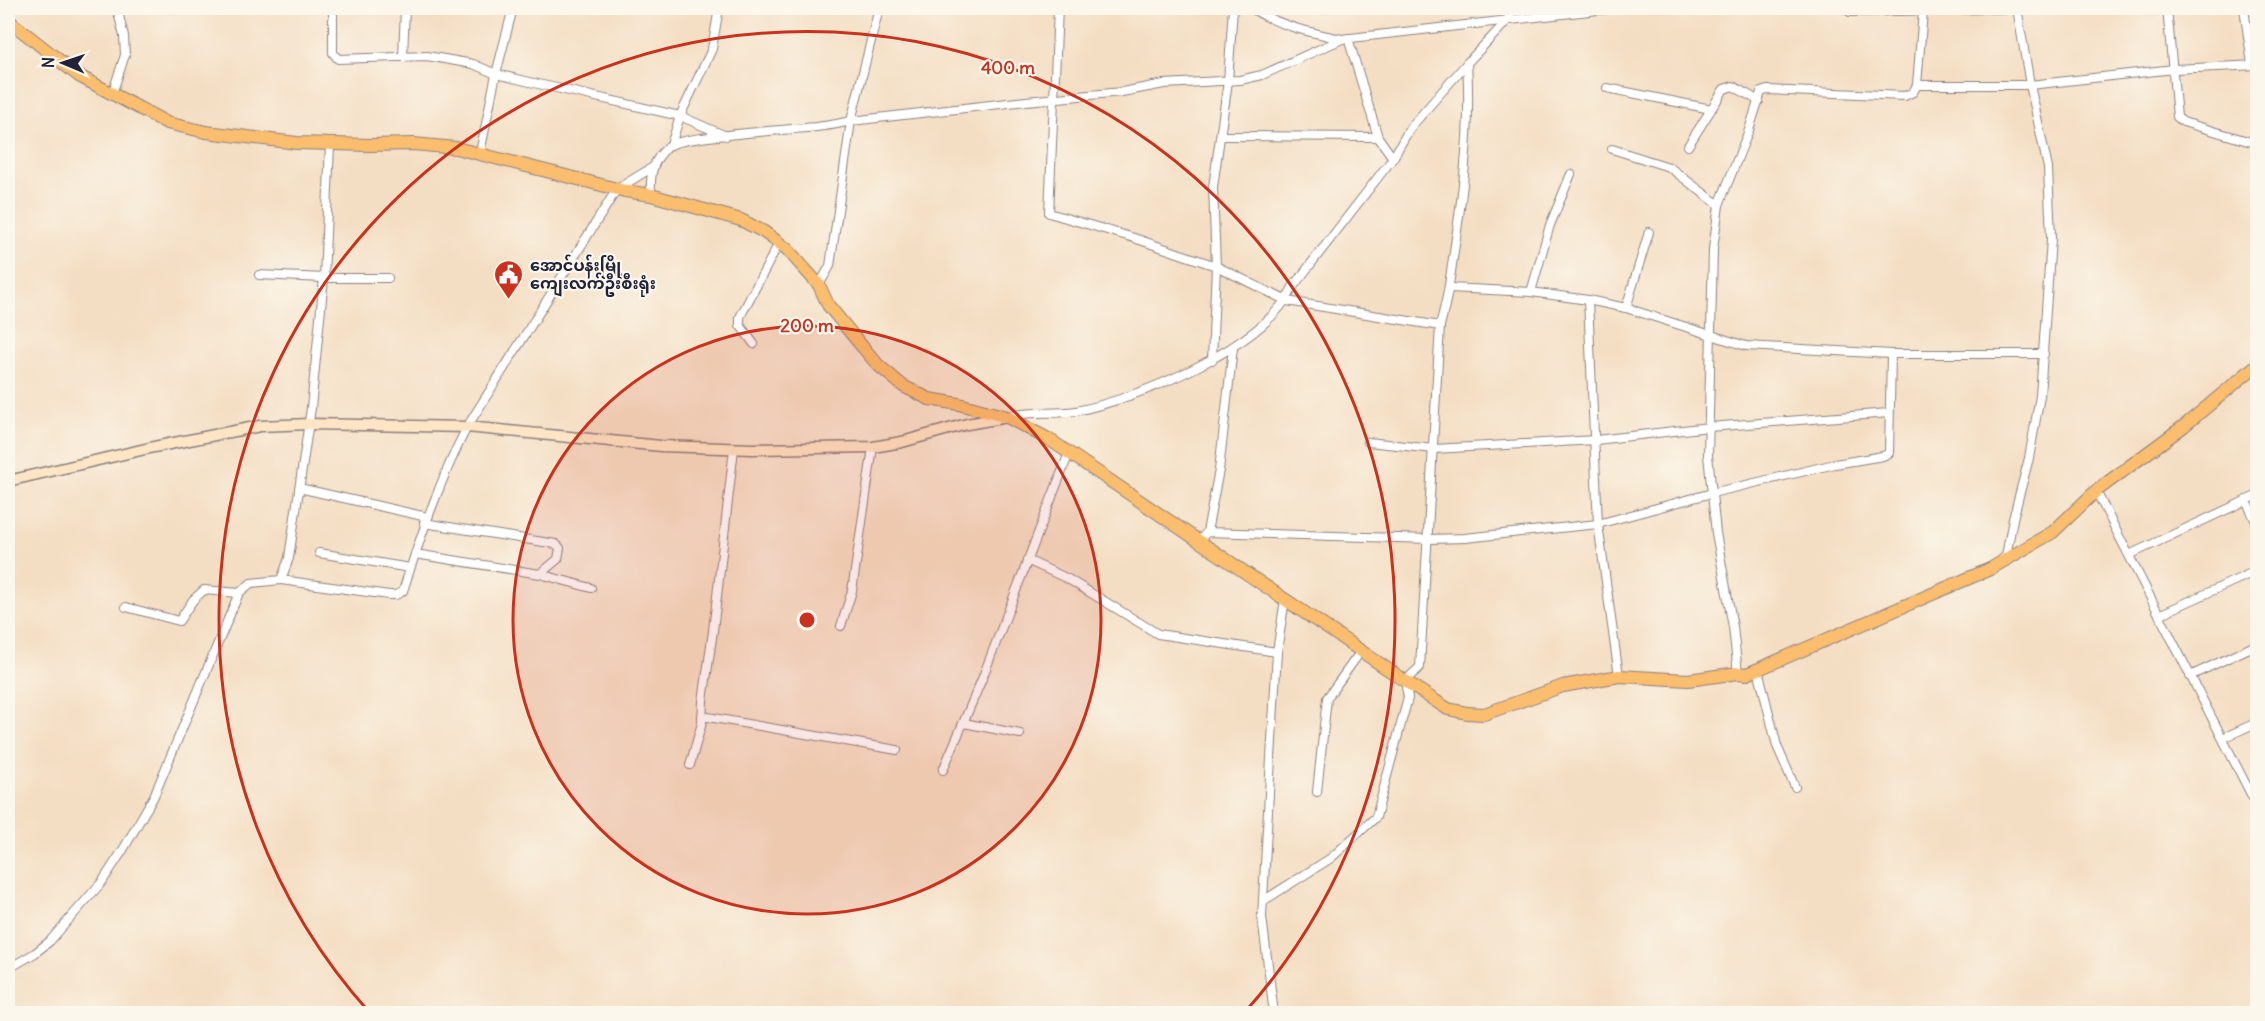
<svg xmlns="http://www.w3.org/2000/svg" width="2265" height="1021" font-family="Delius,'Noto Sans Myanmar',sans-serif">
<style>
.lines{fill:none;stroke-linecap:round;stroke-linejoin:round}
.street-casing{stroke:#8b807f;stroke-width:10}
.secondary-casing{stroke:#8b807f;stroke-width:13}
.primary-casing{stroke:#8b807f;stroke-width:14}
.street{stroke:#fff;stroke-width:8}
.secondary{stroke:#fde5c5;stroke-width:10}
.primary{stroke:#fbbd6e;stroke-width:12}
.ring{fill:none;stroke:#c8321e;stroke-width:3}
.labels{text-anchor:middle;stroke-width:4.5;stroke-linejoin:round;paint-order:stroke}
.poi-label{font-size:16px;font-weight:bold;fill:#22223b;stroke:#fbf7ec;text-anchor:start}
.centre{fill:#c8321e;stroke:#fbf7ec;stroke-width:3}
.ring-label{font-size:18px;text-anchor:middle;font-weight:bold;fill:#c8321e;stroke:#fbf7ec;stroke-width:4.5;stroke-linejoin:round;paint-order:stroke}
</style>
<rect width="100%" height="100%" fill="#fbf7ec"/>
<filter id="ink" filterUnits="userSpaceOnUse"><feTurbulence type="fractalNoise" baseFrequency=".0167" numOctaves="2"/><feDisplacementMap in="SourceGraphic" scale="12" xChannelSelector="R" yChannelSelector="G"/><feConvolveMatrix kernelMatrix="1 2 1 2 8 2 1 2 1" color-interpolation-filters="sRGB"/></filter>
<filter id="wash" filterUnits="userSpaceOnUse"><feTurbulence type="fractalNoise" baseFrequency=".008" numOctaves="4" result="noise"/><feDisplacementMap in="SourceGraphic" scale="24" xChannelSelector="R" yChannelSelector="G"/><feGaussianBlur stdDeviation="1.35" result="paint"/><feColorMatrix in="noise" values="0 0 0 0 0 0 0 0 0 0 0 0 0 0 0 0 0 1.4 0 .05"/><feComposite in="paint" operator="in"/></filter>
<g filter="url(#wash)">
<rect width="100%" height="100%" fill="#f4dec3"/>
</g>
<g filter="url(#ink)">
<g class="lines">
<defs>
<g id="street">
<path d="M333,8V53L338,59L427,56L473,64L496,74L534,83L680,116L726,136"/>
<path d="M1058,8L1049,213L1134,238L1216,266L1287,301L1440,326"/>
<path d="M1251,8C1279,26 1309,32 1342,39"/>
<path d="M1844,8L1850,12L2034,8"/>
<path d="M2167,8L2177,117L2183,122L2258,144"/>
<path d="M2244,8L2252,65"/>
<path d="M1348,38L1378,137L1393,158"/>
<path d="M403,57L405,8"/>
<path d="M1917,85H2030L2174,69L2258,65"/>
<path d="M1607,88L1711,109"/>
<path d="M112,94L125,55L124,36L117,8"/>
<path d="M1221,136L1378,137"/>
<path d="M671,145L680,116L712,49L719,8"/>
<path d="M1688,146L1724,89L1733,86L1759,101"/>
<path d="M1612,149L1669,167L1719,205"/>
<path d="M480,153L496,74L513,8"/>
<path d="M651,195C650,174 652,160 669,146C684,135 798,130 824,126C833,125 842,123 851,121L1026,101L1122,92L1164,84L1240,80L1262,75L1342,39L1616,8"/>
<path d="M259,275L324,278H388"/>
<path d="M819,285L830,266L851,121L879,8"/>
<path d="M1449,288L1531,292L1588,300L1626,308L1746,346L1891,354H2044"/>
<path d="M1531,292L1550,225L1571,174"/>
<path d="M1588,300L1598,524L1619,676"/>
<path d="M1626,308L1649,232"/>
<path d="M754,344L740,325V317L779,243"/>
<path d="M1212,360L1216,266L1213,187L1228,81L1233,8"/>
<path d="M1007,417C1030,410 1053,415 1076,411C1138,399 1266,346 1293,287L1393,158L1410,128L1467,63L1509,19L1508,8"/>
<path d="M1368,442L1434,449L1596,440L1709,427L1889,413"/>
<path d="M299,488L427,517"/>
<path d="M2096,491L2258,808"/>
<path d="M2246,500L2258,526"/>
<path d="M424,523L556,544L560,548L558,559L540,574"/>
<path d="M1207,532L1219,470L1233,348"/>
<path d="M1199,541L1207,532L1429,539L1465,538L1598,524L1712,493L1835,464L1883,456L1889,453L1891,354"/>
<path d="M319,553L410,568"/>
<path d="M415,554L540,574L591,588"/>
<path d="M2129,555L2258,495"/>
<path d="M2002,559L2006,556L2013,519L2029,458L2040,396L2051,239L2048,168L2030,85L2017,8"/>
<path d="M1027,560L1068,579L1158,634L1277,652"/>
<path d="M281,580L389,595H396L403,591C421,535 440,480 467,427L617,189L653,167"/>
<path d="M126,607L179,621L193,600L204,590L239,593"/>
<path d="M2159,615L2258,570"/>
<path d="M841,626L852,591L873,447"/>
<path d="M1758,669L1777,746L1795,787"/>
<path d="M1738,673L1733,627L1716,533L1708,455L1713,249L1719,205L1749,130L1761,92L1767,90L1905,96L1913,92L1917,85L1923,11"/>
<path d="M2190,676L2258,644"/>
<path d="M702,716L897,750"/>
<path d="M964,723L1020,734"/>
<path d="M2223,738L2258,722"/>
<path d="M690,765L702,723L703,701L713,631L734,449"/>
<path d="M943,770L982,679L1069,453"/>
<path d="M1317,792L1327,698L1361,651"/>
<path d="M1263,901L1331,858L1376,817L1408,698L1405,681L1420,667L1440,326C1443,313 1447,299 1449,285C1460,212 1472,138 1467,63"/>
<path d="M8,969L35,953L50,941L102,882L123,850L154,796L239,593L251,583L281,580L289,558L311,408L324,278L330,145"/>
<path d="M1274,1014L1262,917L1277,652L1285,599"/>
</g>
<path id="secondary" d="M8,481L154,447L260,426L309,424L467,427L661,446L752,449L873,447L902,442L967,424L1007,417"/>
<path id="primary" d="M8,20L79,76L167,123L206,132L297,143L370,145L413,144L456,148L625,191L651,195L741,220L764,232L787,249L819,285L828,305L855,338L878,365L903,386L929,399L959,404L1007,417L1050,440L1414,687L1448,709L1467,713L1484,714L1563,686L1619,676L1688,680L1738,673L1747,674L1990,569L2053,532L2096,491L2184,426L2258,364"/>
</defs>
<!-- street casing -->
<use href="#street" class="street-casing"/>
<!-- secondary casing -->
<use href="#secondary" class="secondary-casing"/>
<!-- primary casing -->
<use href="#primary" class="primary-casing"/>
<!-- street -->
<use href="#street" class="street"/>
<!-- secondary -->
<use href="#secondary" class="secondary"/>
<!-- primary -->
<use href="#primary" class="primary"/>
</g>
</g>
<!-- distance rings -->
<circle cx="807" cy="620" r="294" fill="#c8321e" fill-opacity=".12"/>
<g class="ring">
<circle cx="807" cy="620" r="294"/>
<path d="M370 1013A588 588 0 1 1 1244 1013"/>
</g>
<!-- icons -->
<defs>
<symbol id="civic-pin" viewBox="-11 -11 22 30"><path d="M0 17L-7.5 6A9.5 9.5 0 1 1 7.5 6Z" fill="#c8321e" stroke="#fbf7ec"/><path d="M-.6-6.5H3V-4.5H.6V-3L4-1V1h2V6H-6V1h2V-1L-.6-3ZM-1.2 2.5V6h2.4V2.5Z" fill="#fff"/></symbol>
</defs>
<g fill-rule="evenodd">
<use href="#civic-pin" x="492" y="258" width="33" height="45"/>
</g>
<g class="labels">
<!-- poi labels -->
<g class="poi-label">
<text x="530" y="271">အောင်ပန်းမြို့<tspan x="530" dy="18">ကျေးလက်ဦးစီးရုံး</tspan></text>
</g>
</g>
<circle cx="807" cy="620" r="9" class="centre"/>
<g class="ring-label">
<text x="1008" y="74">400 m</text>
<text x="807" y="332">200 m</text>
</g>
<!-- margin -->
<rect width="2265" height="1021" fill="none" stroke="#fbf7ec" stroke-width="30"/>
<!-- north arrow -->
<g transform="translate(63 63) rotate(272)" stroke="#fbf7ec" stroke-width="4.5" paint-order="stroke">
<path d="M0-4.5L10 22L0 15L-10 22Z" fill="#22223b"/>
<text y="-9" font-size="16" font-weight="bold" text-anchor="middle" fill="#22223b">N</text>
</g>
</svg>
